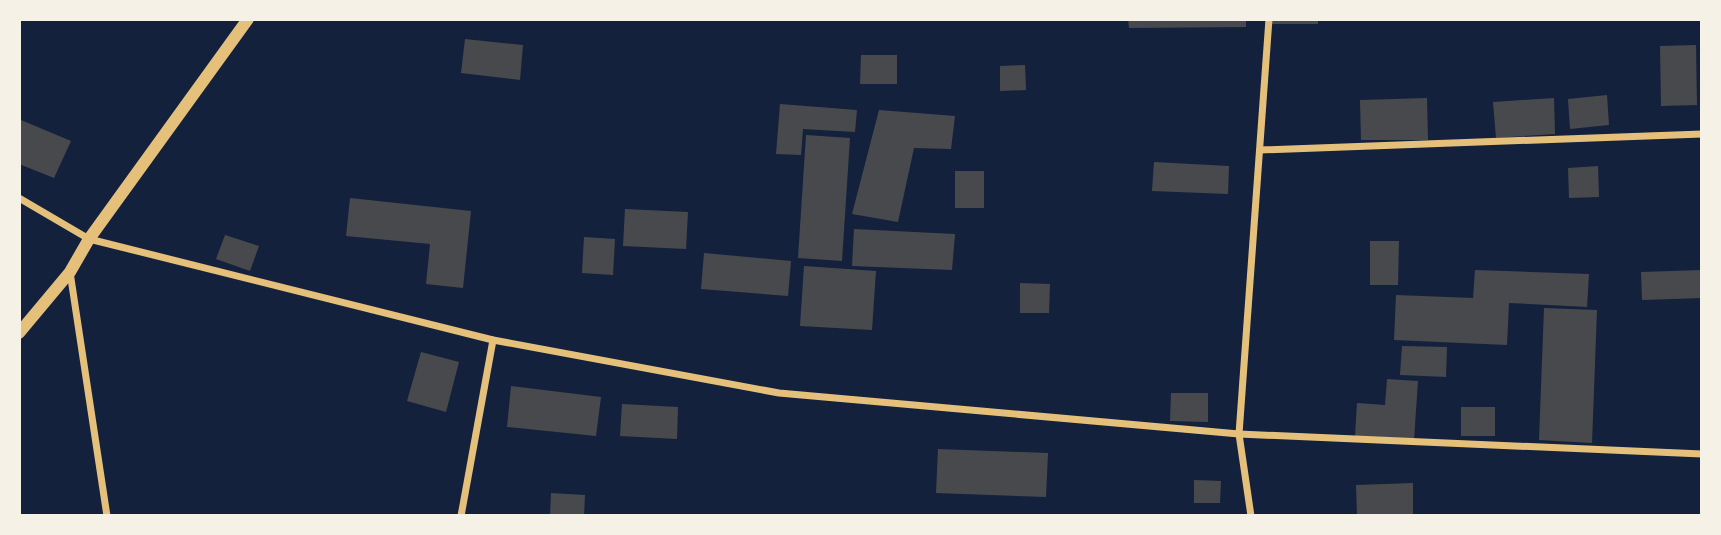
<svg xmlns="http://www.w3.org/2000/svg" width="1721" height="535" font-family="'Golos Text',sans-serif">
<style>
.building{fill:#48494c}
.lines{fill:none;stroke-linecap:round;stroke-linejoin:round}
.minor{stroke:#e5c07b;stroke-width:7}
.tertiary{stroke:#e5c07b;stroke-width:12}
</style>
<rect width="100%" height="100%" fill="#14213d"/>
<!-- building -->
<g class="building">
<path d="M1128,19H1246V27L1129,28Z"/>
<rect x="1272" y="19" width="46" height="5"/>
<path d="M465,39L523,45L520,80L461,73Z"/>
<path d="M1696,45L1697,105L1661,106L1660,46Z"/>
<path d="M861,55H897V84H860Z"/>
<path d="M1025,65L1026,90L1000,91V66Z"/>
<path d="M1607,95L1609,125L1570,129L1568,99Z"/>
<path d="M1427,98L1428,140H1361L1360,100Z"/>
<path d="M1554,98L1555,134L1496,138L1493,102Z"/>
<path d="M780,104L857,110L855,132L803,129L801,155L776,154Z"/>
<path d="M879,110L955,116L951,149L914,148L898,222L852,214Z"/>
<path d="M21,120L71,141L54,178L19,164Z"/>
<path d="M806,135L850,138L842,261L798,258Z"/>
<path d="M1154,162L1229,166L1228,194L1152,191Z"/>
<path d="M1598,166L1599,197L1569,198L1568,168Z"/>
<rect x="955" y="171" width="29" height="37"/>
<path d="M350,198L471,211L463,288L426,284L430,244L346,236Z"/>
<path d="M625,209L688,212L686,249L623,246Z"/>
<path d="M854,229L955,234L952,270L852,266Z"/>
<path d="M225,235L259,246L250,271L216,259Z"/>
<path d="M584,237L615,239L613,275L582,273Z"/>
<path d="M1370,241H1399L1398,285H1370Z"/>
<path d="M704,253L791,261L788,296L701,289Z"/>
<path d="M804,266L876,271L872,330L800,326Z"/>
<path d="M1475,270L1589,274L1587,307L1509,303L1507,345L1394,340L1396,295L1473,298Z"/>
<path d="M1702,270V298L1642,300L1641,272Z"/>
<path d="M1020,283L1050,284L1049,313H1020Z"/>
<path d="M1544,308L1597,310L1592,443L1539,440Z"/>
<path d="M1402,346L1447,347L1446,377L1400,375Z"/>
<path d="M421,352L459,362L446,412L407,401Z"/>
<path d="M1387,379L1418,381L1414,440L1355,436L1357,403L1385,405Z"/>
<path d="M511,386L601,397L596,436L507,427Z"/>
<path d="M1171,393H1208V422L1170,421Z"/>
<path d="M622,404L678,407L677,439L620,436Z"/>
<rect x="1461" y="407" width="34" height="29"/>
<path d="M938,449L1048,453L1046,497L936,493Z"/>
<path d="M1194,480L1221,481L1220,503H1194Z"/>
<path d="M1413,483V516H1357L1356,485Z"/>
<path d="M551,493L585,495L584,516H550Z"/>
</g>
<g class="lines">
<!-- minor -->
<g class="minor">
<path d="M1260,150L1702,134"/>
<path d="M19,198L89,239L493,340L779,393L1239,434L1702,454"/>
<path d="M70,272L107,516"/>
<path d="M461,516L493,340"/>
<path d="M1251,516L1239,434L1269,19"/>
</g>
<!-- tertiary -->
<path class="tertiary" d="M19,333L70,272L89,239L248,19"/>
</g>
<!-- border -->
<rect width="1721" height="535" fill="none" stroke="#f6f1e7" stroke-width="42"/>
</svg>
